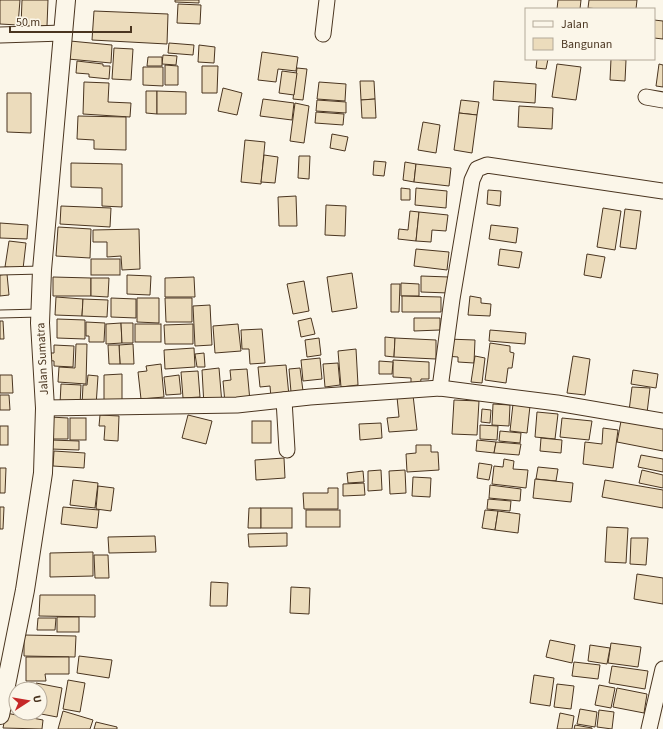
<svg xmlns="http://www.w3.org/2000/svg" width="663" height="729" font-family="'Source Sans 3',sans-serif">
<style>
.building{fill:#ecdcbc;stroke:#4a3520}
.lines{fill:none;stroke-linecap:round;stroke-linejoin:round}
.service-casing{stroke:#4a3520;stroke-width:9}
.minor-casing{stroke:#4a3520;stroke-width:17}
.tertiary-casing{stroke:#4a3520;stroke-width:20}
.service{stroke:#fbf6e9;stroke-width:7}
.minor{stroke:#fbf6e9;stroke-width:15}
.tertiary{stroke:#fbf6e9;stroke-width:18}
.labels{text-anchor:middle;stroke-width:3;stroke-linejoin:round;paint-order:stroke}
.street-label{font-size:12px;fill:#4a3520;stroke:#fbf6e9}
</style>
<rect width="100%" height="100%" fill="#fbf6e9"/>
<!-- building -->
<g class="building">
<path d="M0,0H20L18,25L0,24Z"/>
<path d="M22,0H48L47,26H21Z"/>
<path d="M175,0H199V3L175,2Z"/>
<path d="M558,0H581L580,9H557Z"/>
<path d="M589,0H637L636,9H599L588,8Z"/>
<path d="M178,4L201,5L200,24L177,23Z"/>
<path d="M94,11L168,14L167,44L92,40Z"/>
<path d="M654,20L663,21V39L654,38Z"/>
<path d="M70,41L112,45L111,63L68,59Z"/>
<path d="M169,43L194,45L193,55L168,53Z"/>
<path d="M199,45L215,47L214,63L198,62Z"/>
<path d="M114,48L133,49L131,80L112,79Z"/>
<path d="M262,52L298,57L296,71L278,69L276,82L258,80Z"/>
<path d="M163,55L177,56L176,65L162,64Z"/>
<path d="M148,57H162V66H147Z"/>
<path d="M537,59H548L546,69L536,68Z"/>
<path d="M611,59L626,60L625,81L610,80Z"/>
<path d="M77,61L103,64V66H110L109,79L89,77V74L76,73Z"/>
<path d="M557,64L581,67L576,100L552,97Z"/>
<path d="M659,64L663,65V87L656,86Z"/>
<path d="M165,65L178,66V85H165Z"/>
<path d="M202,66H218L217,93H202Z"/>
<path d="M143,67H163V86L143,85Z"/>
<path d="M297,68L307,69L303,100L293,99Z"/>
<path d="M282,71L297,73L294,95L279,93Z"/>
<path d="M360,81H374L375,99L361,100Z"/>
<path d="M494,81L536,84L535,103L493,100Z"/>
<path d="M84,82L109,83L108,102L131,103L130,117L83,114Z"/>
<path d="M319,82L346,84L345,101L317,99Z"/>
<path d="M223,88L242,93L237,115L218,111Z"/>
<path d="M146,91H157V114L146,113Z"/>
<path d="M157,91L186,92V114H157Z"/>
<path d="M7,93H31V133L7,132Z"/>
<path d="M263,99L294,103L292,120L260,116Z"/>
<path d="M375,99L376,118H362L361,100Z"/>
<path d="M317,100L346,102V113L316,111Z"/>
<path d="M461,100L479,102L477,115L459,113Z"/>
<path d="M295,103L309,106L304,143L290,141Z"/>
<path d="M519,106L553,108L552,129L518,127Z"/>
<path d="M316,112L344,114L343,125L315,123Z"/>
<path d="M459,113L477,115L472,153L454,150Z"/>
<path d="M78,116L126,117V150L94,149V140L77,139Z"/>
<path d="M423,122L440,125L436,153L418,150Z"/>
<path d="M332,134L348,137L345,151L330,148Z"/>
<path d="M245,140L265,142L261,184L241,182Z"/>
<path d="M264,155L278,157L275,183L261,182Z"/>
<path d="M299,156H310L309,179L298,178Z"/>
<path d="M374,161L386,162L384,176L373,175Z"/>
<path d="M405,162L416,164L414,182L403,180Z"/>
<path d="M71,163L122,164V207L102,206V188L71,187Z"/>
<path d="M416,164L451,168L449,186L414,182Z"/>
<path d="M401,188L410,189V200H401Z"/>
<path d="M416,188L447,191L446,208L415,205Z"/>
<path d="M488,190L501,191L500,206L487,204Z"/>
<path d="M296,196L297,226H279L278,197Z"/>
<path d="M326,205L346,206L345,236L325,235Z"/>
<path d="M61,206L111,208L110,227L60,224Z"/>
<path d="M603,208L621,211L615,250L597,247Z"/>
<path d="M625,209L641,211L636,249L620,247Z"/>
<path d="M410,211L419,212L416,241L398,239L399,229L408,230Z"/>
<path d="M419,212L448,215L446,231L432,230L431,242L416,241Z"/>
<path d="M0,223L28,225L27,239L0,238Z"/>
<path d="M491,225L518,228L516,243L489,239Z"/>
<path d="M58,227L91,229L90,258L56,256Z"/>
<path d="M139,229L140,269L122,270L121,256L107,257V242H93V230Z"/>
<path d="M9,241L26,243L23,269L5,267Z"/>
<path d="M416,249L449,252L447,270L414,266Z"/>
<path d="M500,249L522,252L519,268L498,265Z"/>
<path d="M587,254L605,257L601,278L584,275Z"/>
<rect x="91" y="259" width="29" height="16"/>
<path d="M352,273L357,308L332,312L327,277Z"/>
<path d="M7,274L9,295L0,296V275Z"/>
<path d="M127,275L151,276L150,295L127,294Z"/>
<path d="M421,276L449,277V293L421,292Z"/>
<path d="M53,277L91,278V296H53Z"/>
<path d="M194,277L195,297H165V278Z"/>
<path d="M91,278H109L108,297L91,296Z"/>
<path d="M304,281L309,311L293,314L287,284Z"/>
<path d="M401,283L419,284V296H401Z"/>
<path d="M391,284H400L399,312H391Z"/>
<path d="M402,296L441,297V312H402Z"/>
<path d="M470,296L481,298V303L491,304L490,316L468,315Z"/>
<path d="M56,297L83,299L82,316L55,315Z"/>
<path d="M111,298L136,299V318L111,317Z"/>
<path d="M137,298H159V323L137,322Z"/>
<path d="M165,298H192V322H166Z"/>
<path d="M83,299L108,300L107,317L82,316Z"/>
<path d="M210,305L212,345L195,346L193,306Z"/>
<path d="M311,318L315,334L301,337L298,321Z"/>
<path d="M414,318H440V330L414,331Z"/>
<path d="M57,319L85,320V339L57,338Z"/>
<path d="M0,321H3L4,339H0Z"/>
<path d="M86,322L105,323L104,342H89V336H86Z"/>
<path d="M121,323L122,343L106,344V324Z"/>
<path d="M121,323H133V343H122Z"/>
<rect x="135" y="324" width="26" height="18"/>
<path d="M193,324V344H165L164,325Z"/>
<path d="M238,324L241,351L215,353L213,326Z"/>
<path d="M262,329L265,363L250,364L249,349H242L241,330Z"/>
<path d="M490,330L526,333L525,344L489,341Z"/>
<path d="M385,337L395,338L394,357L385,356Z"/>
<path d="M319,338L321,355L307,357L305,340Z"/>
<path d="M395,338L436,340V359L394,357Z"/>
<path d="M447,339L475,340L474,363L458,362V357L446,356Z"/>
<path d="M490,343L510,346V352L514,353L512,368H508L506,383L485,380Z"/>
<path d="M76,344H87L86,384L58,382L59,367L75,368Z"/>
<path d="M133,344L134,364H120L119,345Z"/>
<path d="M54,345L74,346L73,367L54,366V361L45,360V353H54Z"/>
<path d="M108,345H119L120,364H109Z"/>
<path d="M194,348L195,367L165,369L164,350Z"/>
<path d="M356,349L358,385L341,387L338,351Z"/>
<path d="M204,353L205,367H197L195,354Z"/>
<path d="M475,356L485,358L482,383L471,382Z"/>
<path d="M573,356L590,359L585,395L567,393Z"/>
<path d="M320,358L322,379L303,381L301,360Z"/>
<path d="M393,360L429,362V379H421L420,387H411V378L393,377Z"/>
<path d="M379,361L393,362L392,374H379Z"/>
<path d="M338,363L340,385L325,387L323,364Z"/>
<path d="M161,364L164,397L141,399L138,372L147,371L146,366Z"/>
<path d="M286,365L289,396L271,398L270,386L260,387L258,367Z"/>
<path d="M219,368L222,404L204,406L202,370Z"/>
<path d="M300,368L303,391L291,392L289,369Z"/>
<path d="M247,369L250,401L225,403L223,381L231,380L230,370Z"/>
<path d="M633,370L658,374L656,388L631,384Z"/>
<path d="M198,371L200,397L183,398L181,372Z"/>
<path d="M122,374V400H104V375Z"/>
<path d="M0,375H12L13,393H0Z"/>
<path d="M88,375L98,376L96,406L82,405L83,385H87Z"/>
<path d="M179,375L181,394L166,395L164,377Z"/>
<path d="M61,384L81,385L80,405L60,404Z"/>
<path d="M632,387L650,388L647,413L629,411Z"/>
<path d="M0,395H9L10,410H0Z"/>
<path d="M413,395L417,430L389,432L387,418L399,417L397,397Z"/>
<path d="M454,400L479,401L477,435L452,434Z"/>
<path d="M493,404L510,405L509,426L492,425Z"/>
<path d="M513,404L530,406L527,433L510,431Z"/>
<path d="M482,409L491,410L490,423L481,422Z"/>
<path d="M537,412L558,414L555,439L535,437Z"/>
<path d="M100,415L119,416L118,441L104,440L105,426H99Z"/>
<path d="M188,415L212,421L206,444L182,438Z"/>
<path d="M622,416L663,424V451L617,442Z"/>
<path d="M50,417L68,418V439H49Z"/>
<rect x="70" y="418" width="16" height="22"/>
<path d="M562,418L592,421L589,440L560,437Z"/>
<rect x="252" y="421" width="19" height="22"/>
<path d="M381,423L382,438L360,440L359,424Z"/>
<path d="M480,425L498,426L497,440L480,439Z"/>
<rect x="0" y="426" width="8" height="19"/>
<path d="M603,428L618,430L613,468L583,464L585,442L602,444Z"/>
<path d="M500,431L521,433L520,443L499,441Z"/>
<path d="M541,438L562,440L561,453L540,451Z"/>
<path d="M51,440L79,441V450L51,449Z"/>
<path d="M477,440L496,442L494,453L476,451Z"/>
<path d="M496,442L521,444L519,455L494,453Z"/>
<path d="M416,445H431V452H438L439,470L407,472L406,454L416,453Z"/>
<path d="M54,451L85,453L84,468L53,466Z"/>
<path d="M641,455L663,459V472L638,467Z"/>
<path d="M284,458L285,478L256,480L255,460Z"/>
<path d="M504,459L514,461L513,469L528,470L526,488L492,484L494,466L503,467Z"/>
<path d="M479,463L492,465L489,480L477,478Z"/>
<path d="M538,467L558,469L556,481L536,479Z"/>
<path d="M0,468H6L5,493H0Z"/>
<path d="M381,470L382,490L368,491V471Z"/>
<path d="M405,470L406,493L390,494L389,471Z"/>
<path d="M642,470L663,475V488L639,483Z"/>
<path d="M363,471L364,482L348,483L347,473Z"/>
<path d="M413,477L431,478L430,497L412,496Z"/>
<path d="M535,479L573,483L571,502L533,498Z"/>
<path d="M73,480L98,483L95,508L70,505Z"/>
<path d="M605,480L663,490V508L602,497Z"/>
<path d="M364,483L365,495L343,496V484Z"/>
<path d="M490,485L521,489L520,501L489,498Z"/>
<path d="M98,486L114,488L111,511L96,509Z"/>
<path d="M328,488H338V509H304L303,493H328Z"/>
<path d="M488,499L511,501L510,511L487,509Z"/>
<path d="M0,507H4L3,529H0Z"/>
<path d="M63,507L99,510L97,528L61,524Z"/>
<path d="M249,508H261V528H248Z"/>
<rect x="261" y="508" width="31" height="20"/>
<rect x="306" y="510" width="34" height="17"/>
<path d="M485,510L498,511L495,530L482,528Z"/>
<path d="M498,511L520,514L518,533L495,530Z"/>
<path d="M607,527L628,528L626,563L605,562Z"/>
<path d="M287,533V546L249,547L248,534Z"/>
<path d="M155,536L156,552L109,553L108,537Z"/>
<path d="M631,538H648L646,565L630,564Z"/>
<path d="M93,552V576L50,577V553Z"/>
<path d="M94,555H108L109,578H95Z"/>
<path d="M637,574L663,578V604L634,599Z"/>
<path d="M211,582L228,583L227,606H210Z"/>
<path d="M291,587L310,588L309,614L290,613Z"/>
<path d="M40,595H95V617L39,616Z"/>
<rect x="57" y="617" width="22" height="15"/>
<path d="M38,618H56L55,630H37Z"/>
<path d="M24,635L76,636L75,657L24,656Z"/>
<path d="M550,640L575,645L572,663L546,657Z"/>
<path d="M611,643L641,647L638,667L608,663Z"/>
<path d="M590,645L610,648L607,664L588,661Z"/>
<path d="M79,656L112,660L109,678L77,673Z"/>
<path d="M26,657H69V674H45L46,681H26Z"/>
<path d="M574,662L600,665L598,679L572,676Z"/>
<path d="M612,666L648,671L645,689L609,683Z"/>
<path d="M534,675L554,678L550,706L530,703Z"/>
<path d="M68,680L85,683L80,712L63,709Z"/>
<path d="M36,683L62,688L57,717L36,713H40V689H35Z"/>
<path d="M557,684L574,686L571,709L554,707Z"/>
<path d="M599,685L615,688L611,708L595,705Z"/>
<path d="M617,688L647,694L644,713L613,707Z"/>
<path d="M580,709L597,712L595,727L577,724Z"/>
<path d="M599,710L614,712L612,729L597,727Z"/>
<path d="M63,711L93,720L90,729H58Z"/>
<path d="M6,713L43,720L42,729L3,728Z"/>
<path d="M560,713L574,716L572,729H557Z"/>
<path d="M96,722L117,727V729H94Z"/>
<path d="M575,725L592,728V729H574Z"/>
</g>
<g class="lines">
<defs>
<g id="service">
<path d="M0,271L42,270"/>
<path d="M0,314L40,313"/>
</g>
<g id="minor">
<path d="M323,34L327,0"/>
<path d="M0,35L63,33"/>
<path d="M646,97L663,100"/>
<path d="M440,388L452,299L472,180L477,169L487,165L663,191"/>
<path d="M284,400L287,450"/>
<path d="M45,408L237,405L310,397L440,388L557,403L663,421"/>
<path d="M649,729L663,669"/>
</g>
<path id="tertiary" d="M0,715L25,590L43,473L45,408L40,323L42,270L66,0"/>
</defs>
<!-- service casing -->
<use href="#service" class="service-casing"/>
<!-- minor casing -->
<use href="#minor" class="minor-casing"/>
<!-- tertiary casing -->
<use href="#tertiary" class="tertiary-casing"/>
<!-- service -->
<use href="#service" class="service"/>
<!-- minor -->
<use href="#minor" class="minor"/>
<!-- tertiary -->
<use href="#tertiary" class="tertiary"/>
</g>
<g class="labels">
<!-- street labels -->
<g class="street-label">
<text transform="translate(42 359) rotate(-93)" y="4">Jalan Sumatra</text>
</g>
</g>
<!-- legend -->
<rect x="525" y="8" width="130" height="52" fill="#fbf6e9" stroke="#b4a999"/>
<rect x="533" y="21" width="20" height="6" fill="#fbf6e9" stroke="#b4a999"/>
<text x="561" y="28" font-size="12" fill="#4a3520">Jalan</text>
<rect x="533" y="38" width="20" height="12" fill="#ecdcbc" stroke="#b4a999"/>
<text x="561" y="48" font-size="12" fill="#4a3520">Bangunan</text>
<!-- north arrow -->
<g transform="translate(28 701) rotate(78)"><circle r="19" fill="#fbf6e9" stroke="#b4a999"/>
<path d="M0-3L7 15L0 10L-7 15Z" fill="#c62828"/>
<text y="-6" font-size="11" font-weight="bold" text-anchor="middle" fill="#4a3520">U</text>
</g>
<!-- scale -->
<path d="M10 26v6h121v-6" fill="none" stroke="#4a3520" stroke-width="2"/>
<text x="16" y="26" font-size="12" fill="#4a3520" stroke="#fbf6e9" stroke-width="3" paint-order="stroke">50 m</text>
</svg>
